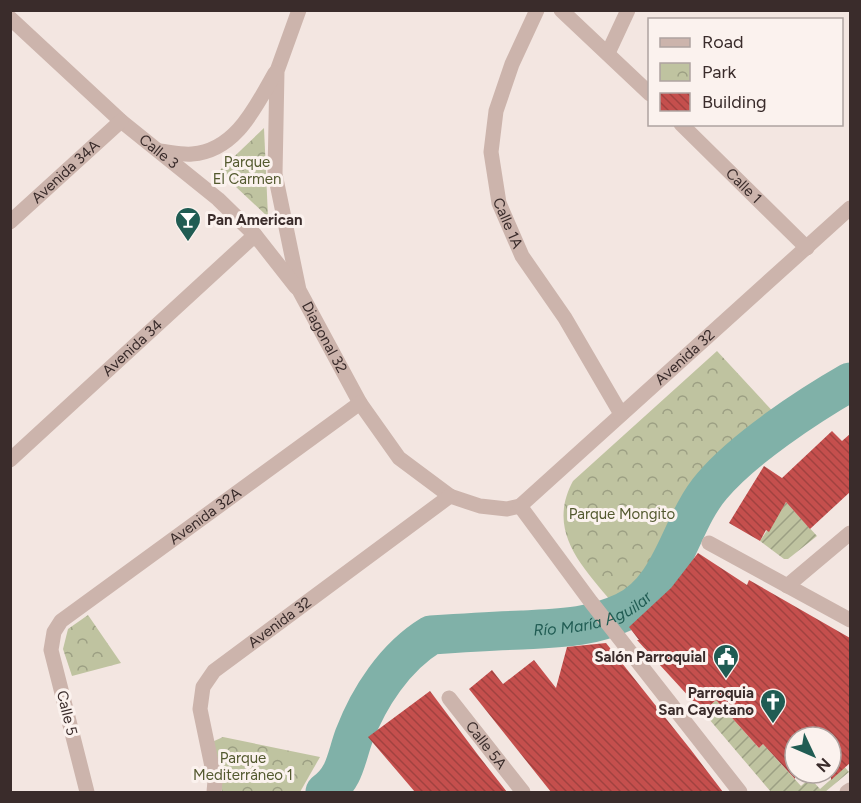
<svg xmlns="http://www.w3.org/2000/svg" width="861" height="803" font-family="Figtree,sans-serif">
<style>
.park{fill:url(#park-crowns)}
.garden{fill:url(#garden-furrows)}
.lines{fill:none;stroke-linecap:round;stroke-linejoin:round}
.river{stroke:#80b1a8;stroke-width:39}
.building{fill:url(#building-back-hatch)}
.minor{stroke:#ccb4ac;stroke-width:15}
.labels{text-anchor:middle;stroke-width:6;stroke-linejoin:round;paint-order:stroke}
.street-label{font-size:15px;fill:#3a2c2b;stroke:#fbf2ee}
.park-label{font-size:15px;fill:#53592f;stroke:#fbf2ee}
.poi-label{font-size:15px;font-weight:bold;fill:#3a2c2b;stroke:#fbf2ee;text-anchor:end}
.water-label{font-size:16px;font-style:italic;fill:#205c53;stroke:#fbf2ee}
</style>
<defs>
<pattern id="park-crowns" width="20" height="18" patternUnits="userSpaceOnUse" patternTransform="scale(1.5)"><rect width="20" height="18" fill="#bfc3a0"/><path d="M2 6a3 3 0 1 1 6 0M12 15a3 3 0 1 1 6 0" fill="none" stroke="#9c9f83"/></pattern>
<pattern id="garden-furrows" width="10" height="10" patternUnits="userSpaceOnUse" patternTransform="scale(1.5)"><rect width="10" height="10" fill="#bfc3a0"/><path d="M-1 1l2-2M0 10L10 0M9 11l2-2" fill="none" stroke="#9c9f83"/></pattern>
<pattern id="building-back-hatch" width="6" height="6" patternUnits="userSpaceOnUse" patternTransform="scale(1.5)"><rect width="6" height="6" fill="#c54f4d"/><path d="M-1 5l2 2M0 0l6 6M5-1l2 2" fill="none" stroke="#a14240"/></pattern>
</defs>
<rect width="100%" height="100%" fill="#f3e6e1"/>
<!-- park -->
<g class="park">
<path d="M264,128L268,217L219,171Z"/>
<path d="M717,351L779,418C759,435 718,465 703,485C673,526 662,579 616,607C585,569 545,533 573,481Z"/>
<path d="M88,615L121,663L72,676L63,649L68,629Z"/>
<path d="M223,737L320,757L300,792H222L212,742Z"/>
</g>
<!-- garden -->
<g class="garden">
<path d="M786,502L817,536L788,559H784L760,541Z"/>
<path d="M716,700L759,748L763,744L801,786L810,778L820,789L837,774L835,756L849,772L825,792H771L703,712Z"/>
</g>
<g class="lines">
<!-- river -->
<path class="river" id="s1" d="M325,792C345,778 346,758 354,736C369,697 395,657 431,635C461,633 492,631 522,630C559,628 590,628 624,612C674,588 679,524 712,486C743,449 808,406 850,382"/>
</g>
<!-- building -->
<g class="building">
<path d="M832,431L842,441L850,434V492L810,529L786,502L769,532L766,530L760,541L729,523L764,466L782,478Z"/>
<path d="M698,553L747,585L749,580L850,638V763L831,780V737H795V779L763,744L759,748L716,700L703,712L637,640H639L629,627L671,588Z"/>
<path d="M606,643L691,750L723,792H551L469,689L492,670L503,684L534,660L556,688L567,647Z"/>
<path d="M430,691L478,755L507,792H415L368,737Z"/>
</g>
<g class="lines">
<!-- minor -->
<g class="minor">
<path id="s2" d="M299,10L277,71L275,174L299,290L360,403L399,458L450,496L480,506L507,509L520,506L850,208"/>
<path id="s3" d="M537,10L512,64L496,111L491,152L499,203L522,256L565,318L621,414"/>
<path d="M561,10L650,94"/>
<path id="s4" d="M10,18L121,121L218,199L255,235L296,287"/>
<path d="M608,53L628,10"/>
<path id="s5" d="M681,124L807,248"/>
<path d="M160,151C170,152 182,155 192,154C236,151 256,106 275,73"/>
<path id="s6" d="M10,222L121,121"/>
<path id="s7" d="M10,460L255,235"/>
<path d="M520,506L591,602L740,792"/>
<path d="M709,543L850,620"/>
<path d="M787,586L850,533"/>
<path id="s8" d="M449,698L523,792"/>
<path id="s9" d="M87,792L51,650L54,632L61,621L360,403"/>
<path id="s10" d="M214,792L215,781L200,709L203,687L214,671L450,496"/>
<path d="M847,792L850,790"/>
</g>
</g>
<!-- icons -->
<defs>
<symbol id="bar-pin" viewBox="-11 -11 22 30"><path d="M0 17L-7.5 6A9.5 9.5 0 1 1 7.5 6Z" fill="#205c53" stroke="#fbf2ee"/><path d="M-6-5H6L.8 .8V4.5H3.5V6h-7V4.5H-.8V.8Z" fill="#fff"/></symbol>
<symbol id="civic-pin" viewBox="-11 -11 22 30"><path d="M0 17L-7.5 6A9.5 9.5 0 1 1 7.5 6Z" fill="#205c53" stroke="#fbf2ee"/><path d="M-.6-6.5H3V-4.5H.6V-3L4-1V1h2V6H-6V1h2V-1L-.6-3ZM-1.2 2.5V6h2.4V2.5Z" fill="#fff"/></symbol>
<symbol id="church-pin" viewBox="-11 -11 22 30"><path d="M0 17L-7.5 6A9.5 9.5 0 1 1 7.5 6Z" fill="#205c53" stroke="#fbf2ee"/><path d="M-1.2-6h2.4v3.5h3.3v2.4h-3.3V6h-2.4V-.1h-3.3v-2.4h3.3Z" fill="#fff"/></symbol>
</defs>
<g fill-rule="evenodd">
<use href="#bar-pin" x="173" y="205" width="30" height="40"/>
<use href="#civic-pin" x="711" y="642" width="30" height="40"/>
<use href="#church-pin" x="758" y="687" width="30" height="40"/>
</g>
<g class="labels">
<!-- street labels -->
<g class="street-label">
<text dy="5" stroke="none"><textPath href="#s4" startOffset="200">Calle 3</textPath></text>
<text dy="5" stroke="none"><textPath href="#s6" startOffset="75">Avenida 34A</textPath></text>
<text dy="5" stroke="none"><textPath href="#s5" startOffset="88">Calle 1</textPath></text>
<text dy="5" stroke="none"><textPath href="#s3" startOffset="224">Calle 1A</textPath></text>
<text dy="5" stroke="none"><textPath href="#s2" startOffset="340">Diagonal 32</textPath></text>
<text dy="5" stroke="none"><textPath href="#s7" startOffset="166">Avenida 34</textPath></text>
<text dy="5" stroke="none"><textPath href="#s2" startOffset="840">Avenida 32</textPath></text>
<text dy="5" stroke="none"><textPath href="#s9" startOffset="356">Avenida 32A</textPath></text>
<text dy="5" stroke="none"><textPath href="#s10" startOffset="208">Avenida 32</textPath></text>
<text transform="translate(67 713) rotate(76)" y="5">Calle 5</text>
<text dy="5" stroke="none"><textPath href="#s8" startOffset="60">Calle 5A</textPath></text>
</g>
<!-- park labels -->
<g class="park-label">
<text x="247" y="167">Parque<tspan x="247" dy="17">El Carmen</tspan></text>
<text x="622" y="519">Parque Mongito</text>
<text x="243" y="763">Parque<tspan x="243" dy="17">Mediterráneo 1</tspan></text>
</g>
<!-- poi labels -->
<g class="poi-label">
<text x="207" y="225" text-anchor="start">Pan American</text>
<text x="706" y="662">Salón Parroquial</text>
<text x="754" y="698">Parroquia<tspan x="754" dy="17">San Cayetano</tspan></text>
</g>
<!-- water labels -->
<g class="water-label">
<text dy="6" stroke="none"><textPath href="#s1" startOffset="358">Río María Aguilar</textPath></text>
</g>
</g>
<!-- border -->
<rect width="861" height="803" fill="none" stroke="#3a2c2b" stroke-width="24"/>
<!-- legend -->
<rect x="648" y="18" width="195" height="108" fill="#fbf2ee" stroke="#aea3a0" stroke-width="1.5"/>
<rect x="660" y="38" width="30" height="9" fill="#ccb4ac" stroke="#aea3a0" stroke-width="1.5"/>
<text x="702" y="48" font-size="18" fill="#3a2c2b">Road</text>
<rect x="660" y="63" width="30" height="18" fill="url(#park-crowns)" stroke="#aea3a0" stroke-width="1.5"/>
<text x="702" y="78" font-size="18" fill="#3a2c2b">Park</text>
<rect x="660" y="93" width="30" height="18" fill="url(#building-back-hatch)" stroke="#aea3a0" stroke-width="1.5"/>
<text x="702" y="108" font-size="18" fill="#3a2c2b">Building</text>
<!-- north arrow -->
<g transform="translate(813 755) rotate(134)"><circle r="28" fill="#fbf2ee" stroke="#aea3a0" stroke-width="1.5"/>
<path d="M0-4.5L10 22L0 15L-10 22Z" fill="#205c53"/>
<text y="-9" font-size="16" font-weight="bold" text-anchor="middle" fill="#3a2c2b">N</text>
</g>
</svg>
